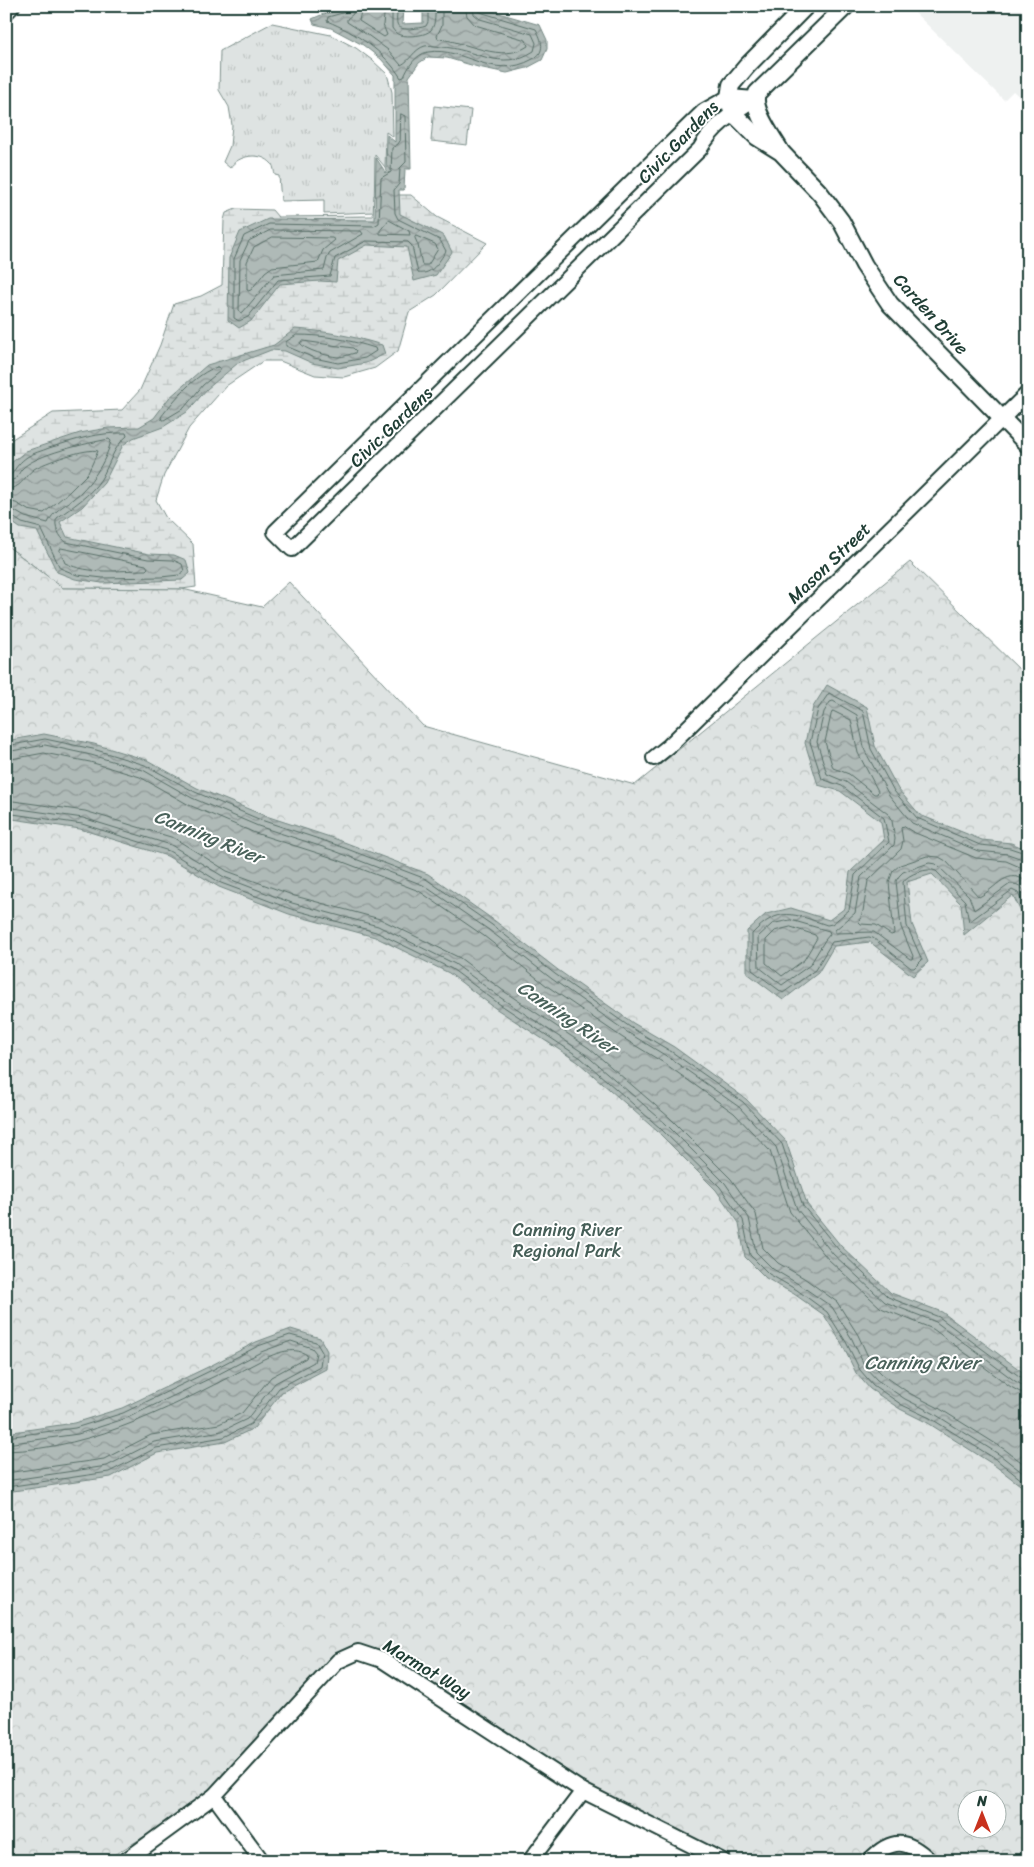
<svg xmlns="http://www.w3.org/2000/svg" width="1034" height="1867" font-family="Sriracha,sans-serif">
<style>
.built{fill:#eef1f0}
.grass{fill:url(#grass-tufts);stroke:#7e908b}
.wetland{fill:url(#wetland-marsh);stroke:#7e908b}
.park{fill:url(#park-crowns);stroke:#7e908b;fill-rule:evenodd}
.water{fill:url(#water-waves);stroke:#758883}
.lines{fill:none;stroke-linecap:round;stroke-linejoin:round}
.shore{stroke:#596f68;stroke-width:1}
.minor-casing{stroke:#1f3d34;stroke-width:18}
.tertiary-casing{stroke:#1f3d34;stroke-width:20}
.minor{stroke:#fff;stroke-width:14}
.tertiary{stroke:#fff;stroke-width:16}
.labels{text-anchor:middle;stroke-width:4;stroke-linejoin:round;paint-order:stroke}
.street-label{font-size:18px;fill:#1f3d34;stroke:#fff}
.park-label{font-size:18px;fill:#455e57;stroke:#fff}
.water-label{font-size:19px;font-style:italic;fill:#4a625b;stroke:#fff}
</style>
<defs>
<pattern id="grass-tufts" width="24" height="20" patternUnits="userSpaceOnUse" patternTransform="scale(1.25)"><rect width="24" height="20" fill="#dee3e2"/><path d="M3 7l-1-3M5 7V3M7 7l1-3M15 17l-1-3M17 17v-4M19 17l1-3" fill="none" stroke="#bec4c2"/></pattern>
<pattern id="wetland-marsh" width="20" height="14" patternUnits="userSpaceOnUse" patternTransform="scale(1.25)"><rect width="20" height="14" fill="#dee3e2"/><path d="M1 5h8M5 5V1M11 12h8M15 12V8" fill="none" stroke="#bec4c2"/></pattern>
<pattern id="park-crowns" width="20" height="18" patternUnits="userSpaceOnUse" patternTransform="scale(1.25)"><rect width="20" height="18" fill="#dee3e2"/><path d="M2 6a3 3 0 1 1 6 0M12 15a3 3 0 1 1 6 0" fill="none" stroke="#bec4c2"/></pattern>
<pattern id="water-waves" width="16" height="10" patternUnits="userSpaceOnUse" patternTransform="scale(1.25)"><rect width="16" height="10" fill="#afbab7"/><path d="M0 5q4-4 8 0t8 0" fill="none" stroke="#8e9896"/></pattern>
</defs>
<rect width="100%" height="100%" fill="#fff"/>
<filter id="ink" filterUnits="userSpaceOnUse"><feTurbulence type="fractalNoise" baseFrequency=".02" numOctaves="2"/><feDisplacementMap in="SourceGraphic" scale="10" xChannelSelector="R" yChannelSelector="G"/><feConvolveMatrix kernelMatrix="1 2 1 2 8 2 1 2 1" color-interpolation-filters="sRGB"/></filter>
<g filter="url(#ink)">
<!-- built -->
<path class="built" d="M908,6H1028V105L1013,91L1004,100Z"/>
<!-- grass -->
<path class="grass" d="M272,23L331,35L356,48L372,60L387,74L392,92L393,137L386,132L385,167L375,155L374,212L324,214V200L281,201L279,176L275,175C274,172 274,167 272,164C261,151 238,155 230,168L223,162L230,146L232,125L229,107L219,90L220,51Z"/>
<!-- wetland -->
<path class="wetland" d="M374,195H411L437,217L487,243L436,295L409,312L398,351L375,368L344,377L315,375L280,361H263L226,386L189,428L164,475L156,500L166,518L193,544L196,587L182,589L63,588L6,545V443L53,413L122,410L140,390L160,345L174,304L201,296L222,285L224,220L226,213L236,209L272,210L278,217L373,216Z"/>
<!-- park -->
<g class="park">
<path d="M434,106L471,110L467,145L431,141Z"/>
<path d="M6,545L63,588L182,589L262,607L289,582L423,726L635,785L910,562L1028,678V1861H926L896,1838L872,1861H717L353,1647L208,1798L104,1861H6ZM966,1800H996V1830H966Z"/>
</g>
<!-- water -->
<g class="water">
<path d="M437,6L478,7L540,25L547,40V49L542,60L527,68L507,73L478,67L447,58L428,57L419,63L409,77L411,169H405L404,190H399L400,214L444,236L452,252L436,275L414,281L407,247L367,245L338,261L336,282L320,281L280,284L251,321L239,328L228,320L229,258L240,232L268,219L375,220L376,158L386,173L387,135L395,142V75L381,59L363,45L331,28L314,24L312,19C343,4 369,8 403,7L402,24L423,23V7Z"/>
<path d="M295,329C325,331 353,336 382,345L385,354L366,363L338,368L312,363L285,351L271,350L238,363L207,389L187,412L163,427L133,438L123,445L104,483L82,507L60,522L67,537L149,554L174,555L186,560L190,573L182,580L102,583L75,579L57,572L37,531L20,528L6,518V476L11,463L26,451L80,433L108,428L139,427L154,418L169,398L207,365L274,345Z"/>
<path d="M827,685L867,707L875,746L898,789L920,815L982,840L1011,843L1028,850V949L1025,921L1013,895L964,935L961,904L932,874L907,882L912,924L928,962L913,976L870,942L834,946L818,973L783,1000L747,973V931L766,914L791,908L829,920L845,908L850,872L884,840L881,822L840,791L818,785L805,743L813,707Z"/>
<path d="M44,734L94,744L147,760L197,788L263,815L336,839L428,874L495,921L558,970L633,1023L674,1047L746,1099L786,1141L807,1204L841,1246L891,1293L942,1312L1028,1376V1491L994,1465L928,1423L900,1409L870,1389L856,1373L842,1344L824,1315L794,1294L766,1278L745,1257L739,1223L716,1190L657,1131L578,1062L495,1008L449,973L375,937L289,914L219,887L167,856L80,829L6,818V741Z"/>
<path d="M291,1329L320,1338L327,1351L326,1369L282,1392L254,1428L225,1442L157,1453L111,1477L6,1492V1433L74,1423L122,1408L210,1366L256,1342Z"/>
</g>
<g class="lines">
<!-- shore -->
<g class="shore">
<path d="M348,6L346,12L328,17L327,21C356,33 384,51 401,78L404,77C408,67 416,54 428,52C464,46 492,82 533,59C546,52 542,40 536,29L483,13L479,11V6"/>
<path d="M354,6L353,14L347,19V22L369,36L388,50L401,65C410,61 414,49 425,46C430,45 436,46 441,47C475,48 500,73 534,51L536,43L532,34L480,19L474,14L472,6"/>
<path d="M362,6L359,21L384,37L387,35L383,25L385,6"/>
<path d="M392,6V28C394,31 396,34 400,35C408,37 426,36 431,30C436,24 435,13 435,6"/>
<path d="M398,6C397,19 392,30 410,29C416,28 421,28 426,26L428,22V6"/>
<path d="M442,6V25L437,36L438,39C466,41 502,64 528,46L526,40L475,25L467,16L465,6"/>
<path d="M401,114L405,116L406,162L400,168L399,184L394,190L395,213L398,219L440,240L446,251C438,263 432,275 418,273L412,246L408,242L366,241L335,258L330,276L278,280L248,317L239,321L234,318V259L244,236L269,224L374,226L379,223L381,178L391,172L392,148L398,144L400,141Z"/>
<path d="M389,220L409,231L410,235L380,234V231Z"/>
<path d="M271,230L361,231L363,234L330,253L327,258L324,270L274,275L243,312L241,313L239,310L240,260L249,241Z"/>
<path d="M416,236L435,244L438,249L428,265H422L418,245L415,238Z"/>
<path d="M273,237L332,238L335,240L323,250L318,262L272,267L265,272L251,290L248,291L247,289V262L254,247Z"/>
<path d="M297,335C324,335 350,340 375,348L376,351L365,358L338,363L314,358L286,346V342Z"/>
<path d="M303,341L353,348L356,351L355,353C350,354 344,357 338,357C328,356 306,351 300,343Z"/>
<path d="M217,367L220,368V371L203,385L184,408L164,420H162L161,417C174,400 196,373 217,367Z"/>
<path d="M6,476L12,474C16,467 20,462 27,457C33,453 42,451 49,448C74,440 99,432 126,433L127,436C113,447 110,464 101,479C91,495 72,507 57,518C53,525 60,538 66,542L148,559L173,560L182,564L184,571L179,575L161,577L103,578L77,575L60,568L41,528L22,523L10,515H6"/>
<path d="M6,482L15,479C18,476 19,473 21,470C34,454 89,443 109,439L111,441C106,462 90,486 73,499C63,507 53,511 48,523L25,517L13,510L6,508"/>
<path d="M6,489C22,489 23,477 34,469C43,463 88,447 98,451L88,473L69,492L44,513L28,510L16,503L6,501"/>
<path d="M61,548L146,565L148,568L146,570C119,570 90,575 65,563L60,551Z"/>
<path d="M833,711L851,720L858,753L878,791L877,794H874L849,774L833,768L825,742L831,715Z"/>
<path d="M6,746L45,739L93,749L145,765L195,792L261,820L334,844L426,879L492,925L555,974L630,1027L672,1052L743,1102L782,1144L803,1206L838,1249L888,1297L939,1317L1019,1376L1028,1380"/>
<path d="M6,752L45,745L91,755L143,770L192,798L258,826L332,850L423,885L489,930L552,979L627,1032L668,1057L739,1107L776,1147L797,1209L833,1254L885,1302L936,1322L1015,1381L1022,1385L1028,1386"/>
<path d="M6,760L44,753L90,762L140,777L189,805L255,833L330,857L419,891L484,936L547,986L623,1038L664,1063L734,1113L770,1151L790,1212L828,1259L881,1308L933,1329L1011,1387L1020,1392L1028,1393"/>
<path d="M6,800L85,811L174,838L227,871L295,896L380,919L460,958L505,992L589,1048L670,1118L731,1179L756,1214L763,1248L778,1263L804,1278L837,1302L858,1335L871,1363L882,1374L909,1393L937,1407L1004,1449L1028,1467"/>
<path d="M6,807L83,818L171,845L224,877L292,903L378,926L455,964L501,998L585,1054L665,1123L725,1183L749,1218L756,1252L773,1269L800,1285L832,1307L852,1339L865,1367L877,1380L905,1399L933,1413L1000,1455L1028,1477"/>
<path d="M6,813L82,824L169,851L221,883L291,909L376,932L452,969L498,1003L581,1058L660,1128L720,1187L743,1220L750,1255L769,1274L797,1290L827,1312L846,1342L860,1370L873,1385L902,1405L930,1418L997,1460L1028,1485"/>
<path d="M1028,854L1010,848L980,845L917,818L894,791L871,749L863,711L829,693L818,709L810,742L822,779L842,786L884,818L889,842L855,875L849,910L832,924L827,925C794,914 779,905 752,934V970L783,993L815,970L832,942L869,937L873,938L911,968H914L922,960L907,926L903,882C907,874 929,867 936,871L965,901L969,922L1012,890L1018,893L1028,915"/>
<path d="M1028,861L1008,854L978,851L912,823L889,795L865,751L857,715L833,701L830,702L824,712L817,742L827,774L846,782L888,814L892,821L895,839L894,845L861,877L855,913L835,930V933L874,932L910,959H912L913,956L901,927L896,881L899,876L903,872L929,863L936,864L969,896L974,910L1010,884C1021,883 1024,890 1028,899"/>
<path d="M1028,868L1020,867L1006,861L976,858L913,832L903,826L901,828L903,841L901,849L868,881L863,911L859,922L861,924L876,925L891,935L894,934L889,882L893,871L900,865L927,856L939,857L946,861L979,897C996,889 1008,865 1028,883"/>
<path d="M791,920L829,931L830,934L825,940L810,965L782,985L759,967L758,937L772,924Z"/>
<path d="M791,927L815,935L817,938L804,960L782,976L766,963V940L775,931Z"/>
<path d="M6,1437L75,1428L123,1413L212,1370L258,1346L290,1335L316,1342L322,1352L320,1366L279,1388L251,1424L224,1437L156,1448L109,1472L6,1487"/>
<path d="M6,1444L78,1434L127,1418L215,1376L261,1352L291,1341L312,1348L316,1353L314,1362L275,1383L247,1419L222,1431L154,1442L107,1466L6,1481"/>
<path d="M6,1451C97,1449 179,1403 258,1362C273,1354 293,1345 307,1355L306,1358L271,1377L242,1413L219,1424L151,1435L104,1459L6,1473"/>
</g>
<defs>
<g id="minor">
<path d="M729,97L755,99C733,112 712,127 700,149L292,549L275,532L704,111Z"/>
<path d="M654,758L669,746L1028,393"/>
<path d="M214,1796L262,1861"/>
<path d="M125,1861L214,1796L338,1661L358,1652L382,1660L583,1791L723,1861"/>
<path d="M530,1861L583,1791"/>
<path d="M869,1861C891,1838 907,1838 930,1861"/>
</g>
<g id="tertiary">
<path d="M806,6L747,66L731,85L729,97L732,112L757,137L781,152L820,193L841,221L864,265L890,304L1028,445"/>
<path d="M6,11L11,6"/>
<path d="M780,150C772,136 751,109 757,93L846,6"/>
</g>
</defs>
<!-- minor casing -->
<use href="#minor" class="minor-casing"/>
<!-- tertiary casing -->
<use href="#tertiary" class="tertiary-casing"/>
<!-- minor -->
<use href="#minor" class="minor"/>
<!-- tertiary -->
<use href="#tertiary" class="tertiary"/>
</g>
</g>
<g class="labels">
<!-- street labels -->
<g class="street-label">
<text transform="translate(678 142) rotate(-46)" y="6">Civic Gardens</text>
<text transform="translate(931 314) rotate(48)" y="6">Carden Drive</text>
<text transform="translate(391 427) rotate(-44)" y="6">Civic Gardens</text>
<text transform="translate(829 563) rotate(-44)" y="6">Mason Street</text>
<text transform="translate(427 1669) rotate(31)" y="6">Marmot Way</text>
</g>
<!-- park labels -->
<g class="park-label">
<text x="567" y="1236">Canning River<tspan x="567" dy="21">Regional Park</tspan></text>
</g>
<!-- water labels -->
<g class="water-label">
<text transform="translate(209 836) rotate(22)" y="7">Canning River</text>
<text transform="translate(568 1017) rotate(34)" y="7">Canning River</text>
<text x="922" y="1369">Canning River</text>
</g>
</g>
<!-- margin -->
<rect width="1034" height="1867" fill="none" stroke="#fff" stroke-width="25"/>
<rect x="12" y="12" width="1009" height="1842" fill="none" stroke="#1f3d34" stroke-width="2" filter="url(#ink)"/>
<!-- north arrow -->
<g transform="translate(982 1814)"><circle r="24" fill="#ffffff" stroke="#a5b1ae"/>
<path d="M0-4L9 19L0 12L-9 19Z" fill="#c8321e"/>
<text y="-8" font-size="14" font-weight="bold" text-anchor="middle" fill="#1f3d34">N</text>
</g>
</svg>
